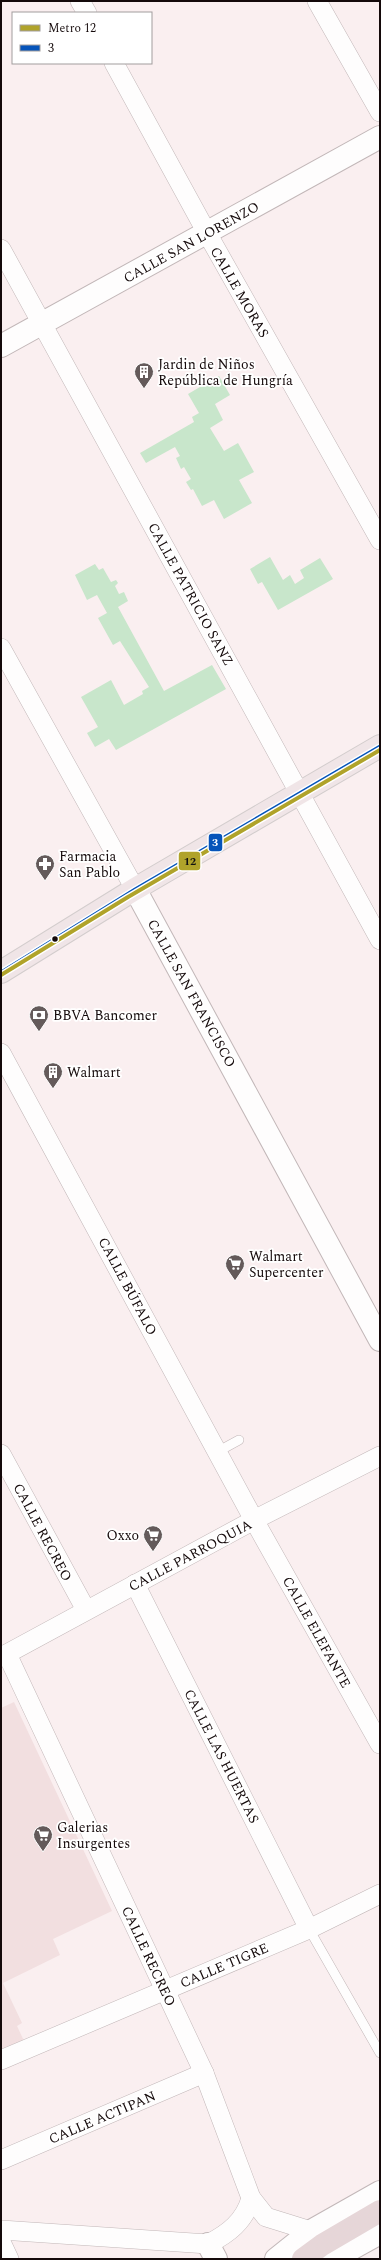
<svg xmlns="http://www.w3.org/2000/svg" width="381" height="2260" font-family="Spectral,serif">
<style>
.built{fill:#f2dfe0}
.green{fill:#c8e6cb}
.lines{fill:none;stroke-linecap:round;stroke-linejoin:round}
.service-casing{stroke:#c2b7b8;stroke-width:10}
.minor-casing{stroke:#c2b7b8;stroke-width:20}
.tertiary-casing{stroke:#c2b7b8;stroke-width:24}
.secondary-casing{stroke:#c2b7b8;stroke-width:24}
.primary-casing{stroke:#d3cdcd;stroke-width:24}
.motorway-casing{stroke:#d3cdcd;stroke-width:24}
.service{stroke:#fefdfd;stroke-width:9}
.minor{stroke:#fefdfd;stroke-width:19}
.tertiary{stroke:#fefdfd;stroke-width:22}
.secondary{stroke:#fefdfd;stroke-width:22}
.primary{stroke:#f0e5e7;stroke-width:22}
.motorway{stroke:#e6d6d8;stroke-width:22}
.bus-1-casing{stroke:#fff;stroke-width:6}
.bus-1{stroke:#0554ba;stroke-width:3}
.metro-1-casing{stroke:#fff;stroke-width:7}
.metro-1{stroke:#b0a32a;stroke-width:4}
.bus-dot{fill:#14090a;stroke:#fff;stroke-width:1.5}
.labels{text-anchor:middle;stroke-width:3.5;stroke-linejoin:round;paint-order:stroke}
.street-label{font-size:14px;fill:#14090a;stroke:#fff}
.poi-label{font-size:14px;fill:#14090a;stroke:#fff;text-anchor:start}
.line-badge{stroke:#fff;stroke-width:1.5}
.badge-label{font-size:11px;text-anchor:middle;font-weight:bold;fill:#fff}
.pale-badge-label{font-size:11px;text-anchor:middle;font-weight:bold;fill:#111}
</style>
<rect width="100%" height="100%" fill="#faeff0"/>
<!-- built -->
<path class="built" d="M14,1702L112,1911L53,1939L60,1955L3,1983L22,2023L17,2026L24,2041L1,2052V1708Z"/>
<!-- green -->
<g class="green">
<path d="M219,376L230,395L215,404L223,420L210,428L224,451L238,443L254,472L239,480L252,503L224,519L214,500L202,506L193,489L191,490L186,482L191,479L184,467L181,469L176,458L180,456L175,447L146,463L140,453L194,422L192,417L199,413L188,394Z"/>
<path d="M270,557L283,580L290,575L295,584L304,578L300,570L320,558L333,579L278,610L262,582L258,584L250,569Z"/>
<path d="M95,564L99,570L103,568L111,582L116,580L118,583L115,586L119,594L124,592L128,601L118,607L164,691L212,665L226,689L116,750L109,739L95,747L87,733L98,727L81,697L111,680L124,705L143,694L142,691L149,687L120,641L113,645L98,618L107,613L97,595L87,600L75,575Z"/>
</g>
<g class="lines">
<defs>
<g id="service">
<path d="M217,1452L239,1440"/>
<path d="M309,1929L380,2053"/>
</g>
<g id="minor">
<path d="M80,1L87,13"/>
<path d="M317,1L380,112"/>
<path d="M114,63L207,233L380,540"/>
<path d="M1,249L380,940"/>
<path d="M1,648L135,889"/>
<path d="M1,1053L254,1520L380,1744"/>
<path d="M1,1454L86,1610"/>
<path d="M135,1584L309,1929"/>
<path d="M7,1654L204,2073L251,2198L266,2217L311,2231"/>
<path d="M1,1657L254,1520L380,1456"/>
<path d="M1,2060L309,1929L380,1894"/>
<path d="M1,2160L204,2073"/>
<path d="M1,2230L208,2244C228,2234 245,2221 251,2198"/>
<path d="M1,2242L9,2259"/>
</g>
<g id="tertiary">
<path d="M1,346L380,137"/>
<path d="M135,889L380,1340"/>
</g>
<g id="secondary">
<path d="M208,2244L216,2259"/>
<path d="M276,2259L311,2231L380,2192"/>
<path d="M333,2259L380,2233"/>
</g>
<path id="primary" d="M1,972L135,889L380,746"/>
<path id="motorway" d="M303,2259L322,2245L380,2211"/>
</defs>
<!-- service casing -->
<use href="#service" class="service-casing"/>
<!-- minor casing -->
<use href="#minor" class="minor-casing"/>
<!-- tertiary casing -->
<use href="#tertiary" class="tertiary-casing"/>
<!-- secondary casing -->
<use href="#secondary" class="secondary-casing"/>
<!-- primary casing -->
<use href="#primary" class="primary-casing"/>
<!-- motorway casing -->
<use href="#motorway" class="motorway-casing"/>
<!-- service -->
<use href="#service" class="service"/>
<!-- minor -->
<use href="#minor" class="minor"/>
<!-- tertiary -->
<use href="#tertiary" class="tertiary"/>
<!-- secondary -->
<use href="#secondary" class="secondary"/>
<!-- primary -->
<use href="#primary" class="primary"/>
<!-- motorway -->
<use href="#motorway" class="motorway"/>
<defs>
<path id="bus-1" d="M1,972L135,889L380,746"/>
</defs>
<!-- bus-1 casing -->
<use href="#bus-1" class="bus-1-casing"/>
<!-- bus-1 -->
<use href="#bus-1" class="bus-1"/>
<defs>
<path id="metro-1" d="M1,975L128,897L380,750"/>
</defs>
<!-- metro-1 casing -->
<use href="#metro-1" class="metro-1-casing"/>
<!-- metro-1 -->
<use href="#metro-1" class="metro-1"/>
</g>
<!-- icons -->
<defs>
<symbol id="building-pin" viewBox="-11 -11 22 30"><path d="M0 17L-7.5 6A9.5 9.5 0 1 1 7.5 6Z" fill="#645a5a" stroke="#fff"/><path d="M-4-6H4V6H1V3H-1V6H-4ZM-2.5-4.3h1.7v1.8h-1.7ZM.8-4.3h1.7v1.8H.8ZM-2.5-1h1.7V.8h-1.7ZM.8-1h1.7V.8H.8Z" fill="#fff"/></symbol>
<symbol id="pharmacy-pin" viewBox="-11 -11 22 30"><path d="M0 17L-7.5 6A9.5 9.5 0 1 1 7.5 6Z" fill="#645a5a" stroke="#fff"/><path d="M-2-6h4v4h4v4h-4v4h-4v-4h-4v-4h4Z" fill="#fff"/></symbol>
<symbol id="bank-pin" viewBox="-11 -11 22 30"><path d="M0 17L-7.5 6A9.5 9.5 0 1 1 7.5 6Z" fill="#645a5a" stroke="#fff"/><path d="M-6-4H6V4H-6ZM0-2.3a2.3 2.3 0 1 0 0 4.6a2.3 2.3 0 1 0 0-4.6Z" fill="#fff"/></symbol>
<symbol id="supermarket-pin" viewBox="-11 -11 22 30"><path d="M0 17L-7.5 6A9.5 9.5 0 1 1 7.5 6Z" fill="#645a5a" stroke="#fff"/><path d="M-6-5.5h2.5l.6 2H6L4.5 2H-2.5L-4.4-4H-6ZM-1.5 3.2a1.3 1.3 0 1 0 .1 0ZM3 3.2a1.3 1.3 0 1 0 .1 0Z" fill="#fff"/></symbol>
</defs>
<g fill-rule="evenodd">
<use href="#building-pin" x="133" y="361" width="22" height="30"/>
<use href="#pharmacy-pin" x="34" y="853" width="22" height="30"/>
<use href="#bank-pin" x="28" y="1004" width="22" height="30"/>
<use href="#building-pin" x="42" y="1061" width="22" height="30"/>
<use href="#supermarket-pin" x="224" y="1253" width="22" height="30"/>
<use href="#supermarket-pin" x="142" y="1524" width="22" height="30"/>
<use href="#supermarket-pin" x="32" y="1824" width="22" height="30"/>
</g>
<!-- markers -->
<circle class="bus-dot" cx="55" cy="939" r="3.5"/>
<g class="labels">
<!-- street labels -->
<g class="street-label">
<text transform="translate(191 242) rotate(-29)" y="5">CALLE SAN LORENZO</text>
<text transform="translate(240 292) rotate(60)" y="5">CALLE MORAS</text>
<text transform="translate(191 594) rotate(61)" y="5">CALLE PATRICIO SANZ</text>
<text transform="translate(192 993) rotate(61)" y="5">CALLE SAN FRANCISCO</text>
<text transform="translate(128 1286) rotate(62)" y="5">CALLE BÚFALO</text>
<text transform="translate(43 1532) rotate(62)" y="5">CALLE RECREO</text>
<text transform="translate(190 1555) rotate(-28)" y="5">CALLE PARROQUIA</text>
<text transform="translate(317 1632) rotate(61)" y="5">CALLE ELEFANTE</text>
<text transform="translate(222 1756) rotate(63)" y="5">CALLE LAS HUERTAS</text>
<text transform="translate(149 1956) rotate(65)" y="5">CALLE RECREO</text>
<text transform="translate(224 1965) rotate(-23)" y="5">CALLE TIGRE</text>
<text transform="translate(102 2117) rotate(-23)" y="5">CALLE ACTIPAN</text>
</g>
<!-- poi labels -->
<g class="poi-label">
<text x="158" y="369">Jardin de Niños<tspan x="158" dy="16">República de Hungría</tspan></text>
<text x="59" y="861">Farmacia<tspan x="59" dy="16">San Pablo</tspan></text>
<text x="53" y="1020">BBVA Bancomer</text>
<text x="67" y="1077">Walmart</text>
<text x="249" y="1261">Walmart<tspan x="249" dy="16">Supercenter</tspan></text>
<text x="139" y="1540" text-anchor="end">Oxxo</text>
<text x="57" y="1832">Galerias<tspan x="57" dy="16">Insurgentes</tspan></text>
</g>
</g>
<g class="line-badge">
<rect x="208" y="833" width="15" height="19" rx="4" fill="#0554ba"/>
<rect x="178" y="851" width="23" height="20" rx="4" fill="#b0a32a"/>
</g>
<g class="badge-label">
<text x="215" y="846">3</text>
</g>
<g class="pale-badge-label">
<text x="190" y="865">12</text>
</g>
<!-- border -->
<rect width="381" height="2260" fill="none" stroke="#14090a" stroke-width="4"/>
<!-- legend -->
<rect x="12" y="12" width="140" height="52" fill="#ffffff" stroke="#a19d9d"/>
<rect x="20" y="25" width="20" height="6" fill="#b0a32a" stroke="#a19d9d"/>
<text x="48" y="32" font-size="12" fill="#14090a">Metro 12</text>
<rect x="20" y="45" width="20" height="6" fill="#0554ba" stroke="#a19d9d"/>
<text x="48" y="52" font-size="12" fill="#14090a">3</text>
</svg>
